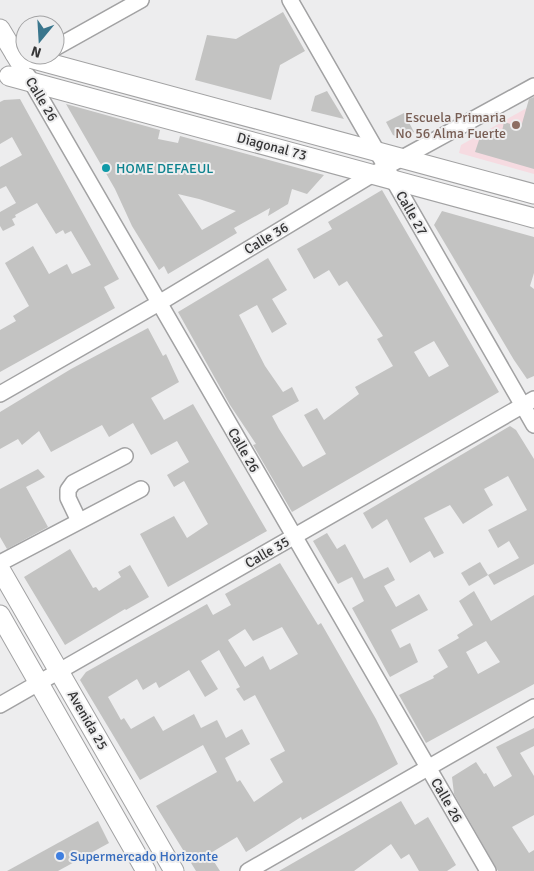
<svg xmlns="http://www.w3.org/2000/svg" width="534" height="871" font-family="Signika,sans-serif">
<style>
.education{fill:#f6dbe1}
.building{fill:#c3c3c2;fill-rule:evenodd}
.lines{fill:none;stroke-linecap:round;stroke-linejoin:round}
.minor-casing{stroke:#a2a2a3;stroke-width:18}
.major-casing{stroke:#a2a2a3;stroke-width:21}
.minor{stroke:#fff;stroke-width:15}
.major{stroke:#fff;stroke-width:19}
.education-dot{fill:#8d6e63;stroke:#ededee;stroke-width:2}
.culture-dot{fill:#0f9aa8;stroke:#ededee;stroke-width:2}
.shop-dot{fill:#3f7fe0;stroke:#ededee;stroke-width:2}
.labels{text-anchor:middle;stroke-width:4;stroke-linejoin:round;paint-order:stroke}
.street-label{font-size:14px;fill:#353536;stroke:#ededee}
.education-label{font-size:14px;fill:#785e54;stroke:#ededee;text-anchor:end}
.culture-label{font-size:14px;fill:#0d838f;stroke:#ededee;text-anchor:start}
.shop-label{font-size:14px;fill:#366cbe;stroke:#ededee;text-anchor:start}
</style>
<rect width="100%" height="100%" fill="#ededee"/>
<!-- education -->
<path class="education" d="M534,104V174L459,153L461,145Z"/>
<!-- building -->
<g class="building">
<path d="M283,12L305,51L280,65L271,100L195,80L207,35L236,39Z"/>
<path d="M327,91L344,119L311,111L315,96Z"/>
<path d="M534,97V169L475,152L482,131L501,136L504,122L521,127L529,99Z"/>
<path d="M20,99L119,279L104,287L115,308L0,372V330L16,321L13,316L29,306L5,263L33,246L49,274L67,264L72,274L91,265L71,231L65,234L63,230L56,234L37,203L15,215L16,217L12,219L15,225L3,231L0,226V212L16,203L6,186L0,189V167L22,155L12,137L0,144V102L4,100Z"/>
<path d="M66,104L160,130L158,139L178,143L180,136L324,175L307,194L292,189L288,204L268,216L270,208L234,228L237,233L168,274L164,266L159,270L132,226L115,189ZM178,194L199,199L236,211L202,230Z"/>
<path d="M404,113L414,132L400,138L393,135L386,122Z"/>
<path d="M382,190L499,392L292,512L253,445L256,444L230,405L178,312L268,258L287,290L272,299L287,324L272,333L257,305L239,315L265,366L283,392L292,387L299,401L272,416L279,429L303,467L326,454L304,415L317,408L324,420L359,394L355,387L393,366L377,339L383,336L347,281L339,286L329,270L314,279L297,249L332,229L328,222ZM434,341L449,366L429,377L414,352Z"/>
<path d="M442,211L534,237V273L530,286L534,289V376L527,379L514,360L434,225Z"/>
<path d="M148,328L163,356L166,354L179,382L151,398L164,420L193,404L267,531L168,587L140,534L174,516L187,538L208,524L184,481L174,487L167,475L189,462L177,441L151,455L133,423L109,437L102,425L51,452L39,431L22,445L18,439L0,449V412L71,369Z"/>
<path d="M510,426L516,430L534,459V564L494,585L488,575L519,558L509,541L498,548L488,530L527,510L508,476L484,489L493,505L463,524L450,505L424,518L444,553L434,558L430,551L410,563L387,519L372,529L363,513Z"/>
<path d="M38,469L45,477L26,487L48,527L7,549L0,537V489Z"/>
<path d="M327,533L337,549L345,544L364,579L388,567L395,580L384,586L396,607L419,594L428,610L391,630L400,648L410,643L418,662L390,677L352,608L364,601L352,577L338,584L313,541Z"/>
<path d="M70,549L93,588L96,587L99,591L121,577L118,572L130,565L149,597L126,610L125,609L65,645L24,577Z"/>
<path d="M480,562L488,575L469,586L461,573Z"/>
<path d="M280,563L318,625L321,623L376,719L398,764L302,820L301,817L246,852L237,837L209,854L220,871H196L156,806L217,772L203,745L140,780L80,680L86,672L207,604L213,615L231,605L225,594ZM282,627L298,654L270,670L263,656L245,667L228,640L245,629L253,641ZM219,650L240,687L236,689L244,701L255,695L285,751L270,759L283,782L254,802L240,780L237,782L225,758L250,744L242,729L226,738L217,720L201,728L194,714L163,731L154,716L131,729L124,718L121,720L108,697L137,679L143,690L156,682L159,688L189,670L205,697L218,689L201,661Z"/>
<path d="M474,591L491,621L534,595V684L426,743L399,695L434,678L433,676L448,667L438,650L459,638L457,635L473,625L459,601ZM486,641L500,662L478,674L466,652Z"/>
<path d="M534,728V746L520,753L534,776V815L512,827L529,853L534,850V871H498L454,794L452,777L476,762L484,774L486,773L494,787L512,776L496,747Z"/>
<path d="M401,801L415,825L428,817L456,865L447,871H419L409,854L401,859L391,844L354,871H279Z"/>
<path d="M98,821L109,843L58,871H7Z"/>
</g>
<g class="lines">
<defs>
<g id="minor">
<path d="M290,0L534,425"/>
<path d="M55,48L141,0"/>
<path d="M28,76L488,871"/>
<path d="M0,394L159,303L373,174L534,86"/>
<path d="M79,521L68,498V490L73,483L125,456"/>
<path d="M0,563L141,489"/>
<path d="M0,705L534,399"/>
<path d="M248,871L534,707"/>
</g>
<g id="major">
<path d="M0,29L21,64"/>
<path d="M15,54L534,194"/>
<path d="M9,76L534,218"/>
<path d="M0,569L174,871"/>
<path d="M0,615L146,871"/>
</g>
</defs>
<!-- minor casing -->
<use href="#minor" class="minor-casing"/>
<!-- major casing -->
<use href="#major" class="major-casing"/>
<!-- minor -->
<use href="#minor" class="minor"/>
<!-- major -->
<use href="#major" class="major"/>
</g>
<!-- markers -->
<circle class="education-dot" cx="516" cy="125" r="5"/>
<circle class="culture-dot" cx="106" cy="168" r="5"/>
<circle class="shop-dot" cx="60" cy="856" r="5"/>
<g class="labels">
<!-- street labels -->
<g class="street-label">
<text transform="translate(42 99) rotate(59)" y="5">Calle 26</text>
<text transform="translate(272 146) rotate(15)" y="5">Diagonal 73</text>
<text transform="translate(412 213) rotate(60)" y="5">Calle 27</text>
<text transform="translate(266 238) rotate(-31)" y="5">Calle 36</text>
<text transform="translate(244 450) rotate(60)" y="5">Calle 26</text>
<text transform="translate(267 552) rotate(-30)" y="5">Calle 35</text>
<text transform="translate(88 720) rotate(60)" y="5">Avenida 25</text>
<text transform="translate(447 800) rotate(60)" y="5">Calle 26</text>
</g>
<!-- education labels -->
<g class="education-label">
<text x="506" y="122">Escuela Primaria<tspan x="506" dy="16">No 56 Alma Fuerte</tspan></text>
</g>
<!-- culture labels -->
<g class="culture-label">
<text x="116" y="173">HOME DEFAEUL</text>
</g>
<!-- shop labels -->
<g class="shop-label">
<text x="70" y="861">Supermercado Horizonte</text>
</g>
</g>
<!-- north arrow -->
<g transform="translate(40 40) rotate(198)"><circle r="24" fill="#ededee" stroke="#a3a3a4"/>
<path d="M0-4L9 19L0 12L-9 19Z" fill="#3a768d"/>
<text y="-8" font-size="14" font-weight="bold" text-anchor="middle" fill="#353536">N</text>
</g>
</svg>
